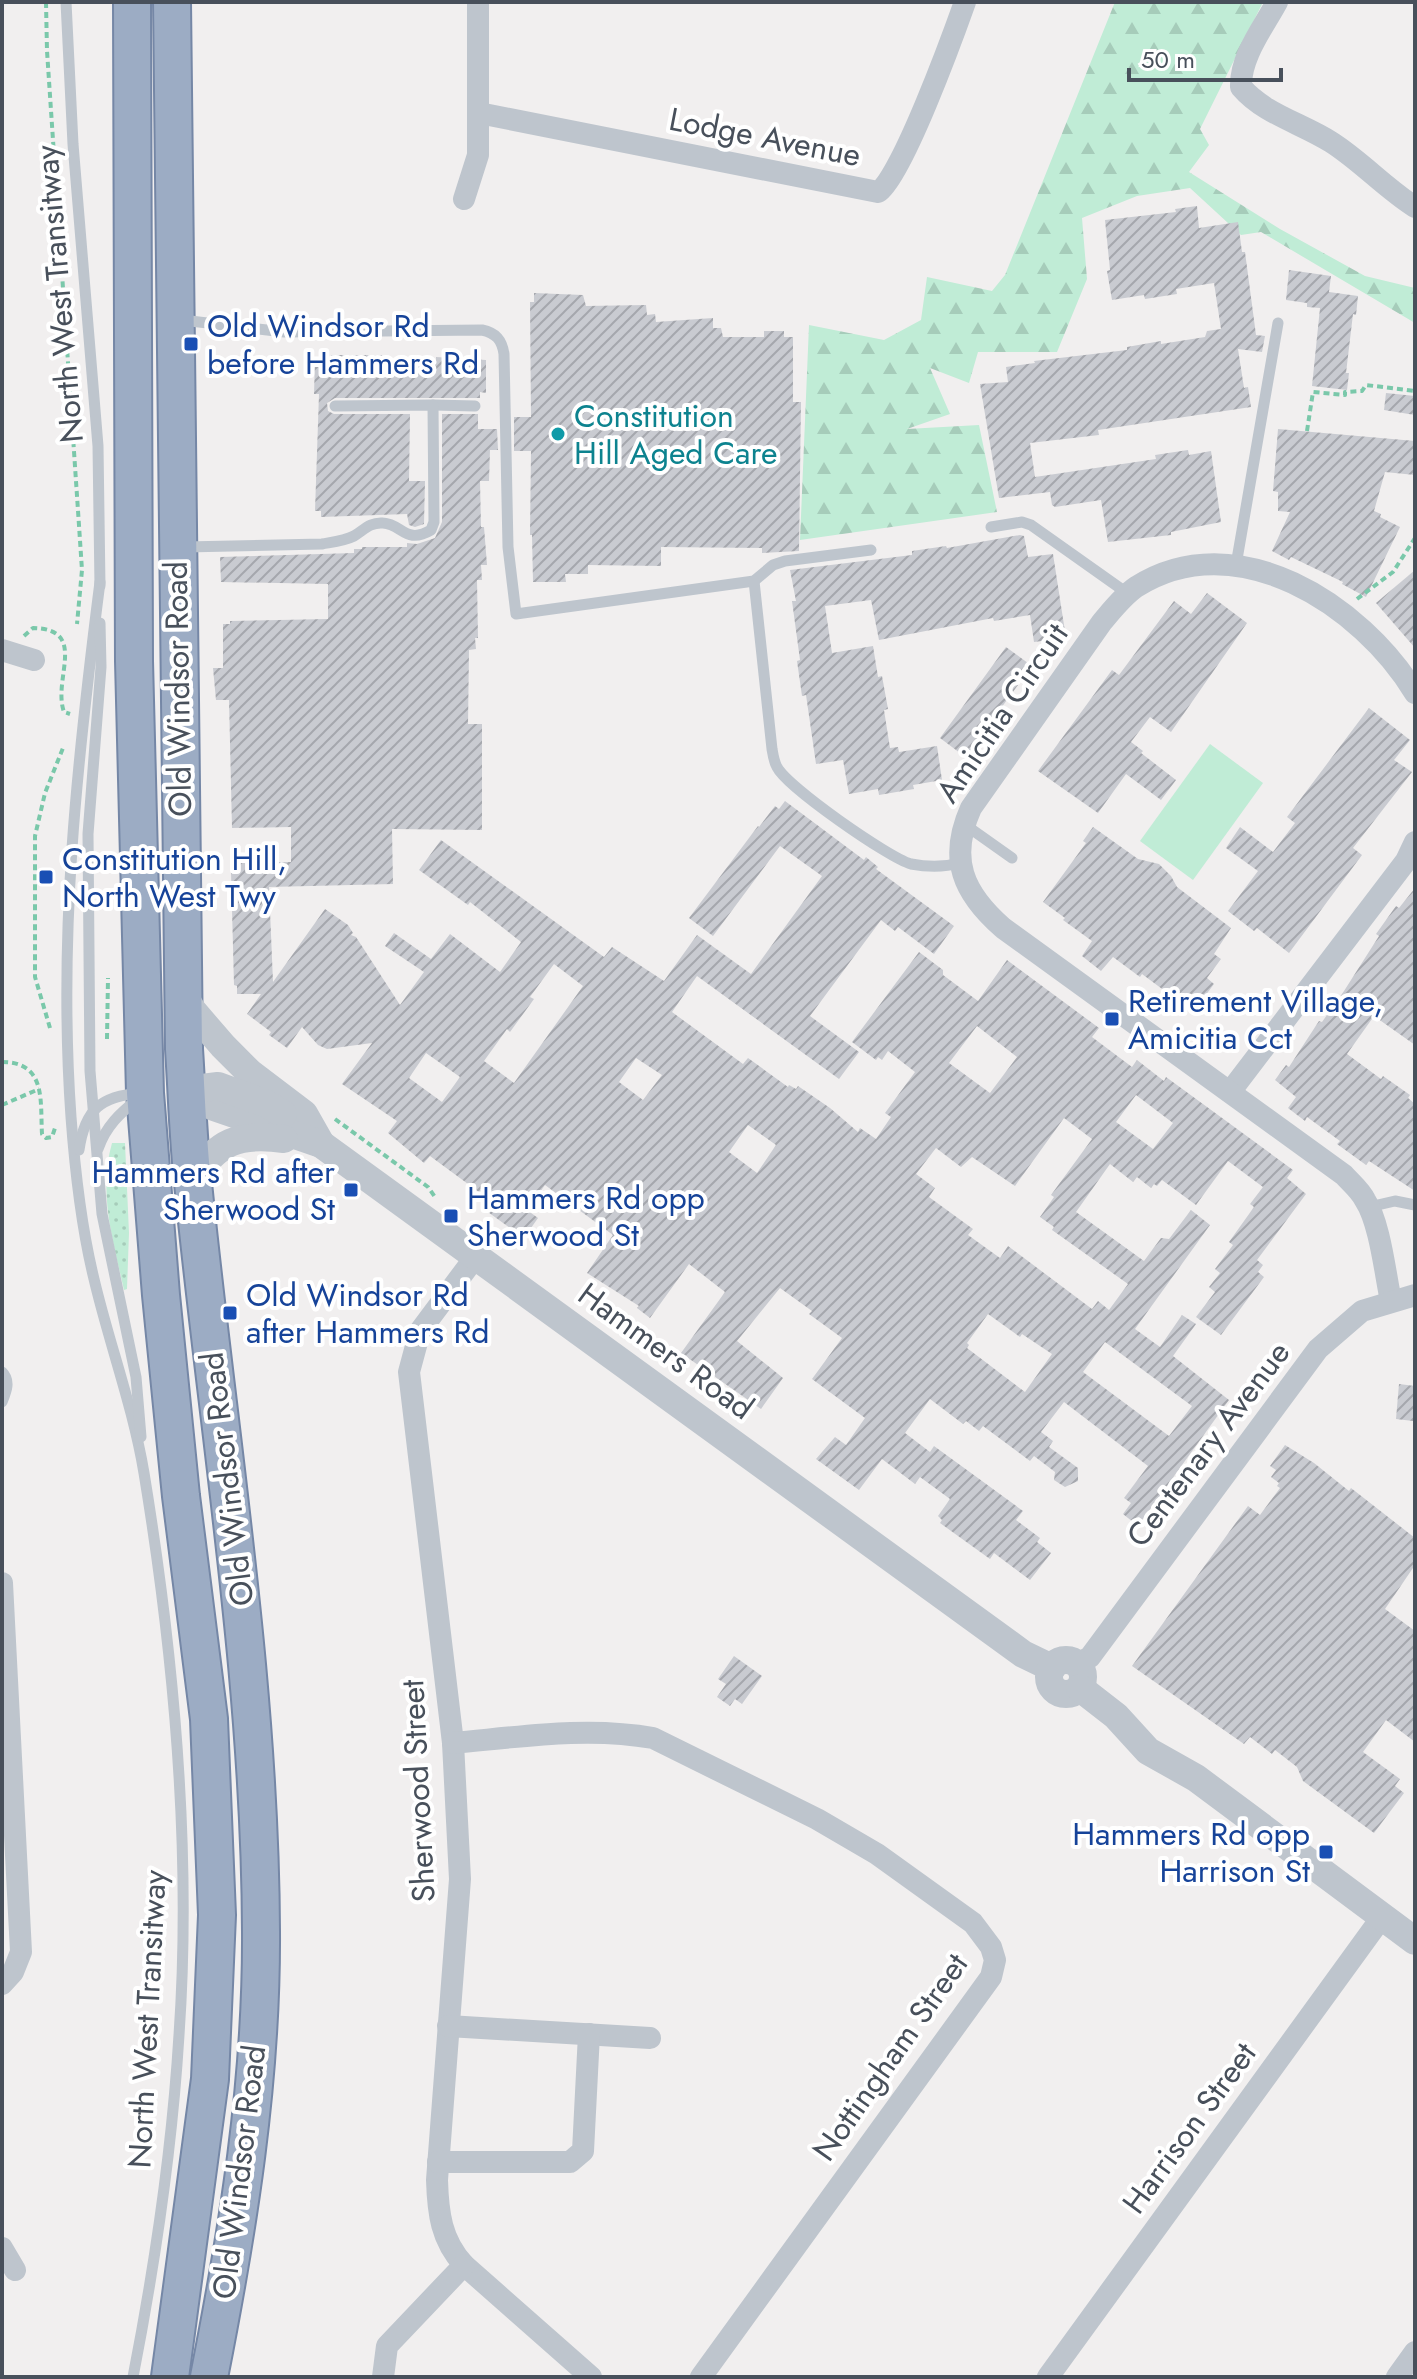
<svg xmlns="http://www.w3.org/2000/svg" width="1417" height="2379" font-family="Jost,sans-serif">
<style>
.grass{fill:url(#grass-dots)}
.forest{fill:url(#forest-firs)}
.garden{fill:#c0ecd6}
.building{fill:url(#building-hatch);fill-rule:evenodd}
.lines{fill:none;stroke-linecap:round;stroke-linejoin:round}
.trunk-casing{stroke:#7587a6;stroke-width:40}
.path{stroke:#7ac8aa;stroke-width:4;stroke-dasharray:6 4;stroke-linecap:butt}
.service{stroke:#bec5cd;stroke-width:11}
.minor{stroke:#bec5cd;stroke-width:22}
.tertiary{stroke:#bec5cd;stroke-width:28}
.trunk{stroke:#9cacc4;stroke-width:36}
.transit-dot{fill:#1a4fb4;stroke:#fff;stroke-width:3}
.culture-dot{fill:#0f9aa8;stroke:#fff;stroke-width:3}
.labels{text-anchor:middle;stroke-width:8;stroke-linejoin:round;paint-order:stroke}
.street-label{font-size:32px;fill:#48505b;stroke:#fff}
.transit-label{font-size:32px;fill:#164399;stroke:#fff;text-anchor:start}
.culture-label{font-size:32px;fill:#0d838f;stroke:#fff;text-anchor:start}
</style>
<defs>
<pattern id="grass-dots" width="8" height="8" patternUnits="userSpaceOnUse" patternTransform="scale(2)"><rect width="8" height="8" fill="#c0ecd6"/><path d="M2 2h.1M6 6h.1" fill="none" stroke="#a6ccba" stroke-width="1.8" stroke-linecap="round"/></pattern>
<pattern id="forest-firs" width="22" height="20" patternUnits="userSpaceOnUse" patternTransform="scale(2)"><rect width="22" height="20" fill="#c0ecd6"/><path d="M5 1l3.5 6h-7zM16 11l3.5 6h-7z" fill="#a6ccba"/></pattern>
<pattern id="building-hatch" width="6" height="6" patternUnits="userSpaceOnUse" patternTransform="scale(2)"><rect width="6" height="6" fill="#c9cbd1"/><path d="M-1 1l2-2M0 6l6-6M5 7l2-2" fill="none" stroke="#a5a7ad"/></pattern>
</defs>
<rect width="100%" height="100%" fill="#f1efef"/>
<!-- grass -->
<path class="grass" d="M112,1143H125L129,1233L127,1289L124,1290C113,1241 98,1192 112,1143Z"/>
<!-- forest -->
<path class="forest" d="M1115,2H1263L1200,129L1209,145L1189,172L1280,229L1365,276L1415,288V323L1261,232L1241,235L1190,188L1137,196L1082,218L1087,279L1057,352H978L969,383L930,368L950,414L907,429L979,425L997,512L800,540L809,325L884,340L921,320L927,277L992,291L1005,275Z"/>
<!-- garden -->
<path class="garden" d="M1210,744L1263,783L1193,880L1140,841Z"/>
<!-- building -->
<g class="building">
<path d="M1197,206L1199,228L1238,222L1242,252H1245L1256,335L1265,336L1262,352L1238,349L1244,388L1248,387L1251,407L1098,430L1099,435L1030,443L1035,477L1156,459L1155,455L1188,450L1189,455L1211,451L1221,522L1171,532V535L1108,542L1101,500L1055,507L1052,505L1050,492L999,498L980,384L1008,382L1006,367L1035,363L1034,361L1127,350V347L1161,341V344L1205,337L1207,331L1221,329L1214,283L1176,289L1177,294L1145,299L1144,295L1112,300L1107,271L1110,270L1105,220L1176,212L1175,209Z"/>
<path d="M1289,270L1331,276L1329,292L1358,296L1356,315L1353,314L1346,373H1349L1347,390L1312,386L1320,308L1307,307V303L1286,300Z"/>
<path d="M534,293L583,295L586,306L646,305L647,315L655,314L656,322L713,318V328H721L723,337H764V331H784V337H793V402H801L799,551L762,553V548L661,547V566L588,565V574H565L566,582H533L532,535H530L531,451H514V417H531L530,302H534Z"/>
<path d="M331,355H382V359L399,361L436,362V357L486,360V393L480,392V398H335L327,403L328,411L334,414H410L409,481H425L424,524L415,527L409,525L407,514L321,517V511H315L319,394H314L315,360H331Z"/>
<path d="M1386,393L1415,396V415L1384,410Z"/>
<path d="M442,414H478V429H497L498,450H490L489,481H480L481,527H484L487,565H481L482,580H477L478,638H475L476,649L469,650L468,724H482V830L392,829L393,884L269,887L273,982L325,909L348,925L353,933L351,935L356,937L400,1005L424,972L385,946L394,933L431,959L450,934L500,972L521,942L470,902L468,905L419,870L441,840L604,957L612,947L664,981L697,935L751,974L822,876L780,846L713,936L689,918L758,826L759,827L775,806L779,809L785,801L864,860L866,857L878,867L876,869L954,926L934,954L898,927L895,931L881,920L810,1016L859,1052L839,1079L697,976L672,1012L743,1064L748,1058L788,1087L789,1085L796,1089L798,1086L830,1108L858,1132L860,1128L876,1139L891,1117L885,1113L915,1072L888,1051L882,1060L878,1057L876,1060L852,1042L919,952L943,970V975L978,1001L1007,960L1099,1028L1092,1037L1132,1067L1137,1060L1164,1081L1166,1077L1293,1170L1287,1178L1306,1194L1257,1260L1263,1265L1258,1272L1264,1277L1221,1335L1196,1317L1215,1292L1209,1287L1220,1273L1215,1269L1233,1245L1229,1242L1254,1207L1250,1204L1263,1187L1228,1161L1196,1205L1162,1180L1157,1186L1154,1184L1151,1188L1137,1177L1133,1182L1110,1164L1076,1212L1144,1261L1161,1238L1169,1239L1191,1210L1210,1225L1135,1329L1160,1347L1182,1315L1196,1324L1173,1356L1229,1400L1138,1526L1123,1514L1131,1503L1124,1498L1148,1466L1064,1402L1041,1432L1053,1441L1049,1447L1078,1468V1481L1065,1487L1054,1480L1055,1472L1034,1456L1030,1461L983,1426L979,1431L966,1421L963,1424L930,1399L905,1433L930,1452L934,1446L1023,1511L1016,1520L1040,1538L1037,1542L1051,1553L1030,1580L994,1553L990,1559L940,1523L942,1520L938,1516L950,1499L920,1477L915,1484L882,1459L859,1490L816,1459L835,1437L846,1445L865,1418L812,1379L842,1338L809,1314L812,1311L780,1288L737,1341L783,1378L761,1409L681,1353L725,1292L689,1264L650,1318L637,1308L639,1306L587,1273L613,1235L545,1185L527,1210L538,1218L524,1238L481,1207L487,1198L430,1156L424,1163L388,1133L397,1121L342,1084L372,1043L327,1049L318,1045L302,1027L287,1048L269,1035L271,1032L247,1014L261,994H237V986L234,985L231,871H236L235,862H291V827L232,828L229,700H216L213,668H223V624H230V621L328,619V584L221,582L220,557L354,553V549H362V547H407V543L417,544L435,538L442,522ZM554,964L583,986L514,1083L484,1061L507,1029L510,1032L534,999L530,997ZM977,1026L1017,1057L990,1093L949,1063ZM426,1053L460,1077L442,1102L409,1078ZM636,1058L662,1075L643,1100L619,1082ZM1136,1095L1173,1123L1153,1149L1116,1122ZM1064,1118L1092,1139L1051,1195L1054,1197L1040,1217L1054,1227L1052,1230L1128,1284L1109,1310L1098,1301L1092,1309L1008,1246L1000,1258L968,1235L973,1229L929,1197L935,1188L916,1174L936,1148L961,1167L972,1157L1015,1186ZM748,1125L776,1145L757,1173L729,1152ZM988,1314L1020,1337L1022,1334L1052,1354L1025,1392L967,1348L969,1345L967,1343ZM1105,1342L1192,1406L1169,1436L1083,1372Z"/>
<path d="M1278,429L1415,441V475L1385,472L1374,511L1381,514L1380,517L1400,527L1366,597L1342,584L1343,582L1291,557L1289,560L1272,551L1290,512L1278,511V492L1273,491Z"/>
<path d="M1020,535L1024,536L1028,557L1053,554L1066,638L1034,642L1030,615L994,621L993,618L879,640L871,600L825,606L832,653L873,646L878,677L882,676L888,709L884,710L890,748L898,747L899,752L937,746L942,780L913,785L914,789L879,795L878,789L849,794L843,760L816,764L806,695L802,696L797,661L800,660L792,601H796L790,570L912,555V551L946,546L947,548Z"/>
<path d="M1415,570V648L1376,603Z"/>
<path d="M1207,593L1247,623L1171,732L1150,717L1131,742L1143,751L1141,753L1176,780L1161,800L1126,774L1098,813L1038,771L1112,670L1119,675L1174,601L1191,614Z"/>
<path d="M1006,647L1032,666L976,742L979,744L968,759L940,738Z"/>
<path d="M1369,708L1410,740L1394,760L1412,772L1353,848L1362,855L1289,953L1257,928L1254,931L1228,911L1258,871L1226,848L1240,827L1273,852L1295,823L1287,817Z"/>
<path d="M1093,827L1138,859L1159,864L1171,876L1177,887L1231,928L1214,954L1221,959L1207,978L1214,984L1193,1012L1142,974L1140,977L1113,957L1101,971L1082,956L1092,941L1063,920L1065,918L1043,902L1086,843L1083,841Z"/>
<path d="M1415,888V1045L1374,1016L1347,1054L1381,1079L1383,1076L1410,1095L1408,1098L1415,1104V1191L1369,1161L1366,1165L1337,1144L1340,1141L1307,1117L1305,1121L1288,1108L1296,1097L1275,1080L1286,1065L1289,1067L1319,1021L1322,1022L1344,991L1379,936L1376,934L1396,906L1399,908Z"/>
<path d="M1399,1384L1415,1386L1413,1421L1396,1419Z"/>
<path d="M1285,1445L1314,1463L1349,1491L1351,1488L1415,1538V1565L1385,1609L1415,1631V1742L1386,1720L1363,1752L1400,1779L1395,1786L1404,1793L1374,1833L1303,1781L1297,1767L1275,1750L1272,1754L1250,1737L1244,1744L1132,1666L1248,1506L1260,1515L1280,1488L1277,1486L1279,1483L1271,1477L1276,1470L1270,1466Z"/>
<path d="M734,1656L762,1676L742,1704L735,1699L730,1706L717,1697L726,1684L718,1679Z"/>
</g>
<g class="lines">
<defs>
<g id="trunk">
<path d="M132,2L134,661L145,1093L161,1295L181,1496L209,1719L217,1915L210,2079L170,2377"/>
<path d="M172,2L184,1049C187,1094 188,1139 193,1183C218,1433 260,1680 261,1931C262,2082 238,2230 209,2377"/>
</g>
</defs>
<!-- trunk casing -->
<use href="#trunk" class="trunk-casing"/>
<!-- path -->
<g class="path">
<path d="M46,2L47,51L82,570L77,624"/>
<path d="M1307,431L1313,392L1345,395V392L1362,391L1366,385L1415,391"/>
<path d="M1357,599L1393,572L1415,538"/>
<path d="M24,636L33,628C89,629 52,679 64,712L70,714"/>
<path d="M50,1028L35,977V836L45,793L63,748"/>
<path d="M107,1039L108,978"/>
<path d="M2,1062C47,1062 40,1102 42,1134L46,1138L52,1137L55,1128"/>
<path d="M2,1105L39,1089"/>
<path d="M335,1119L428,1187L435,1197"/>
</g>
<!-- service -->
<g class="service">
<path d="M66,2L73,144L98,446L100,586"/>
<path d="M182,320L284,332L482,330C496,333 502,340 504,354L508,547L516,614L754,581L773,565L785,561L871,550"/>
<path d="M433,405L475,406"/>
<path d="M991,527L1022,522L1031,525L1127,593"/>
<path d="M185,547L322,544C333,542 344,541 354,536C364,530 370,522 383,523C402,524 406,545 431,530L434,522L433,405L335,406"/>
<path d="M1236,565L1278,323"/>
<path d="M754,581L772,749C773,755 774,762 777,767C787,787 889,858 911,864C927,867 945,867 960,863"/>
<path d="M100,582C77,762 58,934 71,1117C75,1171 81,1226 94,1279C109,1343 133,1407 144,1473C174,1656 192,1849 179,2035C172,2150 155,2264 133,2377"/>
<path d="M100,623L101,667L88,834L90,1071L102,1214L136,1377L141,1437"/>
<path d="M964,824L1012,858"/>
<path d="M98,1149C106,1126 120,1113 139,1098"/>
<path d="M79,1150C85,1109 101,1096 141,1093"/>
<path d="M1369,1207L1395,1201L1415,1205"/>
<path d="M2,1372C11,1381 6,1392 2,1402"/>
</g>
<!-- minor -->
<g class="minor">
<path d="M1277,2C1263,28 1240,57 1241,87C1264,114 1301,123 1331,142C1361,161 1385,188 1415,207"/>
<path d="M479,113L878,192C901,179 954,33 965,2"/>
<path d="M464,199L478,155V2"/>
<path d="M2,650L34,660"/>
<path d="M1230,1092L1406,861L1415,842"/>
<path d="M476,1256L420,1331L409,1372L453,1743L460,1879L437,2180C438,2213 441,2240 464,2265L591,2377"/>
<path d="M1391,1301C1385,1273 1380,1223 1365,1200C1360,1190 1351,1183 1344,1175L1003,928C963,893 948,859 971,808L1102,622C1113,609 1123,596 1136,587C1236,523 1362,605 1415,693"/>
<path d="M2,1583L21,1952L13,1972L2,1984"/>
<path d="M1078,1664L1090,1657L1318,1349L1362,1311L1415,1295"/>
<path d="M453,1743C519,1737 587,1726 653,1738L817,1819L877,1854L973,1923L991,1947L995,1960L991,1977L701,2377"/>
<path d="M448,2026L650,2038"/>
<path d="M438,2162H570L583,2151L589,2034"/>
<path d="M2,2248L15,2270"/>
<path d="M383,2377L387,2346L464,2265"/>
<path d="M1048,2377L1382,1917"/>
<path d="M1397,2377L1415,2352"/>
</g>
<!-- tertiary -->
<g class="tertiary">
<path d="M181,990L192,1010L223,1046L250,1073L304,1114L321,1144"/>
<path d="M186,1090L214,1107L321,1144L1023,1654L1052,1668"/>
<path d="M186,1090L218,1086L267,1104L283,1114"/>
<path d="M192,1180C218,1141 238,1133 284,1139"/>
<circle cx="1066" cy="1677" r="17"/>
<path d="M1080,1688L1116,1716L1148,1751L1196,1778L1415,1941"/>
</g>
<!-- trunk -->
<use href="#trunk" class="trunk"/>
</g>
<!-- markers -->
<g class="transit-dot">
<rect x="183" y="336" width="16" height="16" rx="4"/>
<rect x="38" y="869" width="16" height="16" rx="4"/>
<rect x="1104" y="1011" width="16" height="16" rx="4"/>
<rect x="343" y="1182" width="16" height="16" rx="4"/>
<rect x="443" y="1208" width="16" height="16" rx="4"/>
<rect x="222" y="1305" width="16" height="16" rx="4"/>
<rect x="1318" y="1844" width="16" height="16" rx="4"/>
</g>
<circle class="culture-dot" cx="558" cy="434" r="8"/>
<g class="labels">
<!-- street labels -->
<g class="street-label">
<text transform="translate(765 137) rotate(11)" y="11">Lodge Avenue</text>
<text transform="translate(59 294) rotate(-95)" y="11">North West Transitway</text>
<text transform="translate(178 689) rotate(-91)" y="11">Old Windsor Road</text>
<text transform="translate(1002 713) rotate(-56)" y="11">Amicitia Circuit</text>
<text transform="translate(666 1351) rotate(36)" y="11">Hammers Road</text>
<text transform="translate(1208 1444) rotate(-53)" y="11">Centenary Avenue</text>
<text transform="translate(227 1479) rotate(-97)" y="11">Old Windsor Road</text>
<text transform="translate(418 1791) rotate(-93)" y="11">Sherwood Street</text>
<text transform="translate(147 2019) rotate(-87)" y="11">North West Transitway</text>
<text transform="translate(890 2057) rotate(-55)" y="11">Nottingham Street</text>
<text transform="translate(1189 2128) rotate(-54)" y="11">Harrison Street</text>
<text transform="translate(239 2172) rotate(-83)" y="11">Old Windsor Road</text>
</g>
<!-- transit labels -->
<g class="transit-label">
<text x="207" y="337">Old Windsor Rd<tspan x="207" dy="37">before Hammers Rd</tspan></text>
<text x="62" y="870">Constitution Hill,<tspan x="62" dy="37">North West Twy</tspan></text>
<text x="1128" y="1012">Retirement Village,<tspan x="1128" dy="37">Amicitia Cct</tspan></text>
<text x="335" y="1183" text-anchor="end">Hammers Rd after<tspan x="335" dy="37">Sherwood St</tspan></text>
<text x="467" y="1209">Hammers Rd opp<tspan x="467" dy="37">Sherwood St</tspan></text>
<text x="246" y="1306">Old Windsor Rd<tspan x="246" dy="37">after Hammers Rd</tspan></text>
<text x="1310" y="1845" text-anchor="end">Hammers Rd opp<tspan x="1310" dy="37">Harrison St</tspan></text>
</g>
<!-- culture labels -->
<g class="culture-label">
<text x="574" y="427">Constitution<tspan x="574" dy="37">Hill Aged Care</tspan></text>
</g>
</g>
<!-- border -->
<rect width="1417" height="2379" fill="none" stroke="#48505b" stroke-width="8"/>
<!-- scale -->
<path d="M1129 68v12h152v-12" fill="none" stroke="#48505b" stroke-width="4"/>
<text x="1141" y="68" font-size="24" fill="#48505b" stroke="#ffffff" stroke-width="6" paint-order="stroke">50 m</text>
</svg>
